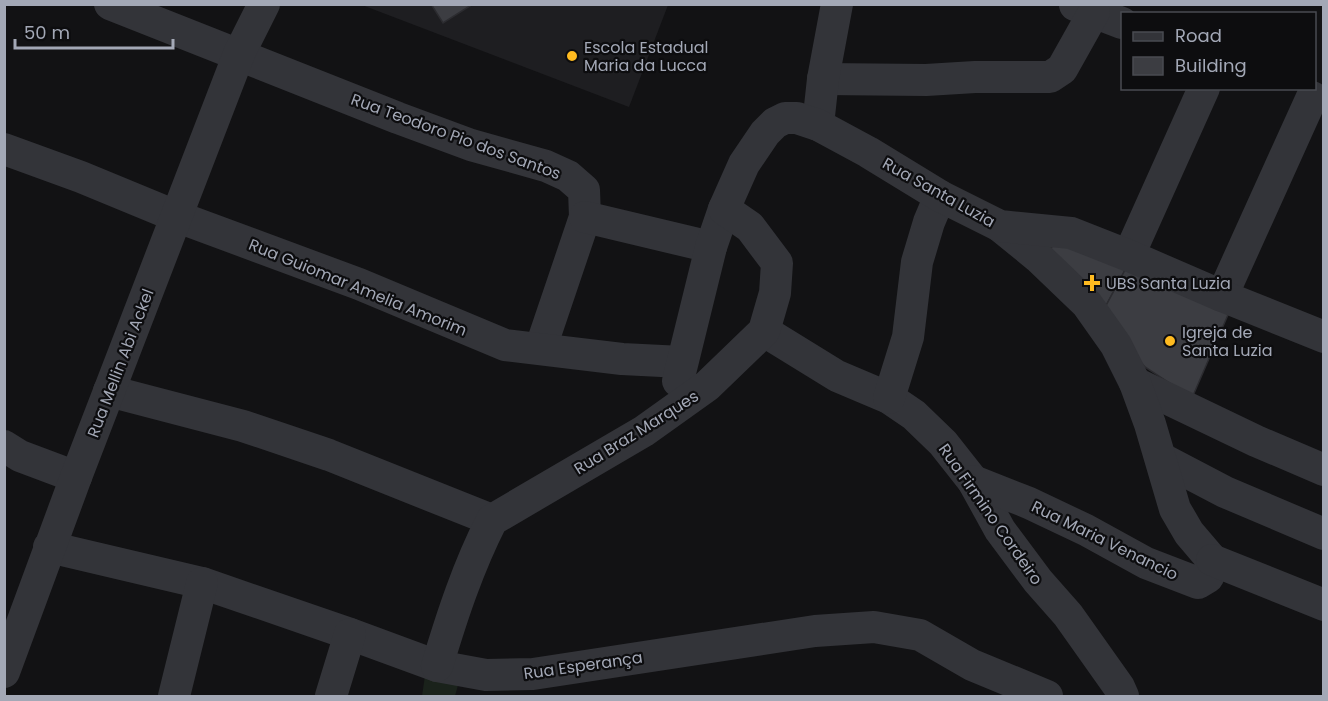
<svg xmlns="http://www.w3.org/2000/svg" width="1328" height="701" font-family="Poppins,sans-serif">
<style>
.built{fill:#1e1e21}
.green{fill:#1a221b}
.building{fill:#3c3d42;stroke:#2c2c30;stroke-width:1.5}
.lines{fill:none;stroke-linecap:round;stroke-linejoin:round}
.minor{stroke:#333439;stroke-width:32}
.poi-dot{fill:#ffbb20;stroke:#0d0d0f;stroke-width:2}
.labels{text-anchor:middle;stroke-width:4.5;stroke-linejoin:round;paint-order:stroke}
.poi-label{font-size:16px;fill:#a3a8b6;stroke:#0d0d0f;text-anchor:start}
.street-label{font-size:16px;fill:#a3a8b6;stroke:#0d0d0f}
</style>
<rect width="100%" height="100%" fill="#121214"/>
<!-- built -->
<path class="built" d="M362,5H668L629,107Z"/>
<!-- green -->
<path class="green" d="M427,662L462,671L455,696H422Z"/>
<!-- building -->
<g class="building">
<path d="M431,4H473L443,23Z"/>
<path d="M1060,233L1132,257L1101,315L1043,262Z"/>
<path d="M1132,257L1234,301L1192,398L1145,367L1101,315Z"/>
</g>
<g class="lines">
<!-- minor -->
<g class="minor">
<path d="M110,4L398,118L471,145L546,166L568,176L584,190L585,217L541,347"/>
<path d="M1075,5L1122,23"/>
<path d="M823,79L926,80L975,77H1050L1062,69L1094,12"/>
<path d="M818,125L823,79L837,4"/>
<path d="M4,149L81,177L178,217L359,284L505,345L622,359L682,362"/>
<path d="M585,217L711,247"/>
<path d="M1129,255L1204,88"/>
<path d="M1222,296L1312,97"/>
<path d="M764,331L837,376L889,398L914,415L943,443L973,481L1000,530L1038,581L1068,615L1119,687L1123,696"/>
<path d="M678,381L711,247L724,209"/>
<path d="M1135,383L1256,441L1324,470"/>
<path d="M109,391L243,426L329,455L492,520"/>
<path d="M889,398L908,337L917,262L929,222L940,196"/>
<path d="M4,446L20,456L76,477"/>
<path d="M1162,459L1225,492L1324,534"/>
<path d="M973,481L1029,503L1086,530L1146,563L1198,583L1208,577L1213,566L1212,560L1189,533L1175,509L1150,424L1135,383L1116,345L1087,304L1038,257L1000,226"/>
<path d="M49,547L202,583L350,634L437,666L486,675L533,674L815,631L874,627L920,635L972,665L1047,696"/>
<path d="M1212,560L1324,605"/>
<path d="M437,666C452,616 468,567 492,520L644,431L707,386L764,331L775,293L777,263L750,227L724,209L744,164L765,133L775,123L785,118H797L818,125L868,152L940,196L1000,226L1071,233L1132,257L1222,296L1324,337"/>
<path d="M4,672L76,477L239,54L264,4"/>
<path d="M174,696L202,583"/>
<path d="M331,696L350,634"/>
</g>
</g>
<!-- markers -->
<g class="poi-dot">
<circle cx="572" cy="56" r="6"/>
<path d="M1089 274h6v6h6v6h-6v6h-6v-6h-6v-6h6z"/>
<circle cx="1170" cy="341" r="6"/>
</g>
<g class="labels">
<!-- poi labels -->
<g class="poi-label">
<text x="584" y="53">Escola Estadual<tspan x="584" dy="18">Maria da Lucca</tspan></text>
<text x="1106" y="289">UBS Santa Luzia</text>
<text x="1182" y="338">Igreja de<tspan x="1182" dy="18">Santa Luzia</tspan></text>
</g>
<!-- street labels -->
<g class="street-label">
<text transform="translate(456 136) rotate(20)" y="6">Rua Teodoro Pio dos Santos</text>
<text transform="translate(939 192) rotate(29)" y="6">Rua Santa Luzia</text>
<text transform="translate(358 287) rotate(22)" y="6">Rua Guiomar Amelia Amorim</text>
<text transform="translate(120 363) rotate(-69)" y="6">Rua Mellin Abi Ackel</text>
<text transform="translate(636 432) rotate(-32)" y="6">Rua Braz Marques</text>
<text transform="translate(991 514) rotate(55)" y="6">Rua Firmino Cordeiro</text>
<text transform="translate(1105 540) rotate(26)" y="6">Rua Maria Venancio</text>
<text transform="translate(583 665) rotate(-8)" y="6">Rua Esperança</text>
</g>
</g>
<!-- border -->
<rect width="1328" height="701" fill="none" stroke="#a3a8b6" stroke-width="12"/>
<!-- legend -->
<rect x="1121" y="12" width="195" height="78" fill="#0d0d0f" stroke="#494b52" stroke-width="1.5"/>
<rect x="1133" y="32" width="30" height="9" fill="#333439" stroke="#494b52" stroke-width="1.5"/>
<text x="1175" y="42" font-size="18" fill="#a3a8b6">Road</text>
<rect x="1133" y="57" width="30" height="18" fill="#3c3d42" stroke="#494b52" stroke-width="1.5"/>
<text x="1175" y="72" font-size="18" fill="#a3a8b6">Building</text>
<!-- scale -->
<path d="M15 39v9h158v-9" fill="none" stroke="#a3a8b6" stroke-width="3"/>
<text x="24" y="39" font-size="18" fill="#a3a8b6" stroke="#0d0d0f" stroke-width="4.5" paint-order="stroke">50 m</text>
</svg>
